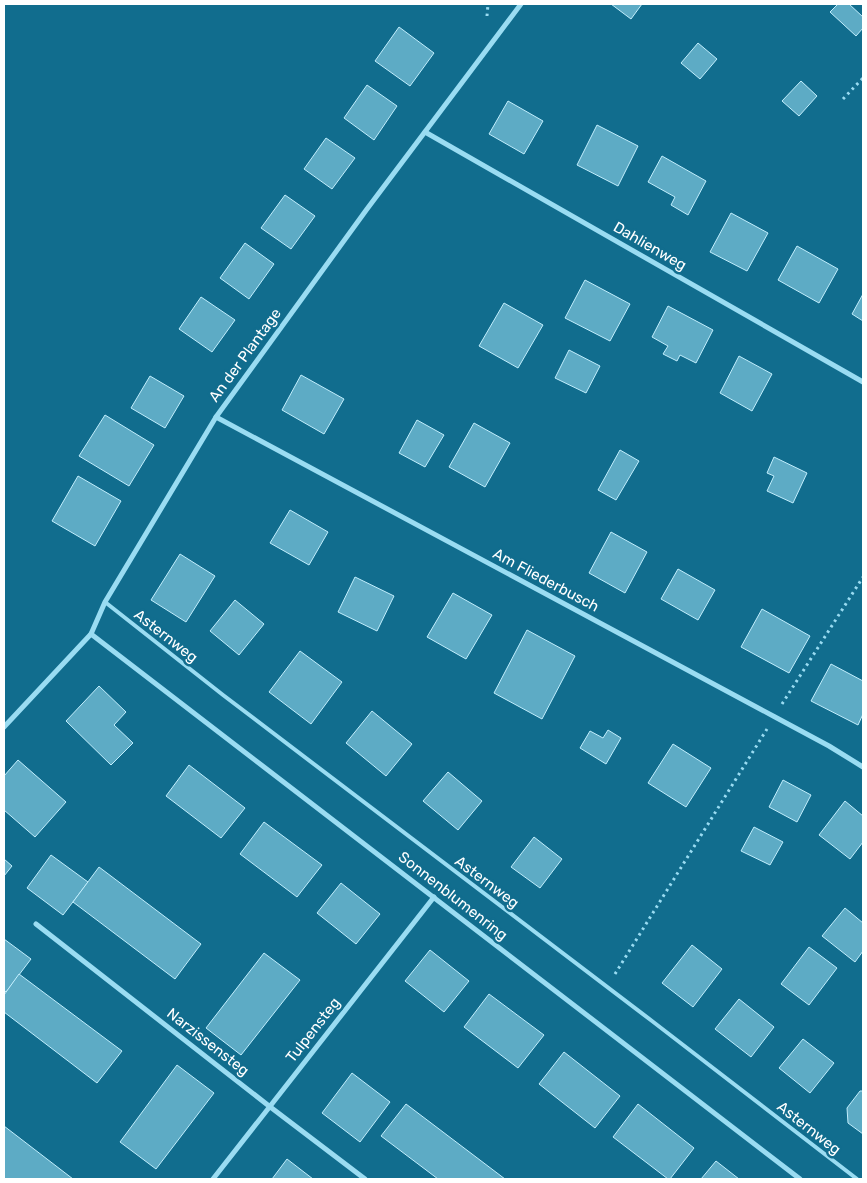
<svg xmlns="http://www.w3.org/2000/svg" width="867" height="1183" font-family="Rubik,sans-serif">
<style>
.building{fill:#5dabc5;stroke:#c1eefd}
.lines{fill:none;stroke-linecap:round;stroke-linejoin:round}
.path{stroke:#9adcf2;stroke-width:3;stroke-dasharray:2.5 4;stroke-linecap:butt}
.lane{stroke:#9adcf2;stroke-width:4}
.street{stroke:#9adcf2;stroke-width:5}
.labels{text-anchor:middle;stroke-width:5;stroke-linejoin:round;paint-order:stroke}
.street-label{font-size:15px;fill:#fff;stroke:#116d8e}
</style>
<rect width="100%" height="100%" fill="#116d8e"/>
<!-- building -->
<g class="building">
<path d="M611,4H642L631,19Z"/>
<path d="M838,4H849L863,17V28L856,36L830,12Z"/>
<path d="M399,27L434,53L410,86L375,61Z"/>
<path d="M698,43L717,59L700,79L681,63Z"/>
<path d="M801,81L817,96L799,116L782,101Z"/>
<path d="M367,85L397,106L374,140L344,118Z"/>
<path d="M508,101L543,121L524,154L489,134Z"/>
<path d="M597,125L638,146L618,186L577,165Z"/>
<path d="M326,138L355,158L332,189L304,169Z"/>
<path d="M662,156L706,181L688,215L671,205L675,197L648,182Z"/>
<path d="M285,195L315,216L291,249L261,228Z"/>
<path d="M731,213L768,233L747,271L710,252Z"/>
<path d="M245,243L274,264L249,299L220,278Z"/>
<path d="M797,246L838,269L819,303L778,280Z"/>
<path d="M585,280L630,304L610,341L565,318Z"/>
<path d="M863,294V321L852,314Z"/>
<path d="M201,297L235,320L212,352L179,329Z"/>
<path d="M504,303L543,325L518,368L479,346Z"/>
<path d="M668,306L713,330L696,363L680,355L677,361L663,354L668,346L652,337Z"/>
<path d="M569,350L600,366L586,393L555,378Z"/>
<path d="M739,356L772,374L752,411L720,393Z"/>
<path d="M301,375L344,399L324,434L282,410Z"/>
<path d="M150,376L184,396L165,428L131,408Z"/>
<path d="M105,415L154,445L129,486L79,456Z"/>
<path d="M417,420L444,435L425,467L399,453Z"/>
<path d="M474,423L510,443L485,487L449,467Z"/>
<path d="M620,450L639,461L616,500L598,490Z"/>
<path d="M774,457L807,473L793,503L767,491L774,476L767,473Z"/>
<path d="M78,476L121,501L95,546L52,521Z"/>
<path d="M290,510L328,532L309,565L270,543Z"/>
<path d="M611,532L647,552L625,593L589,573Z"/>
<path d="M180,554L215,576L186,622L151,600Z"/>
<path d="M678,569L715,590L698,620L661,599Z"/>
<path d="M355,577L394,596L377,631L338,612Z"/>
<path d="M453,593L492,615L466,659L427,637Z"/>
<path d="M235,600L264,624L239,655L210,631Z"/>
<path d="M762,609L810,636L789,673L741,647Z"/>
<path d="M527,630L575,656L542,719L494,693Z"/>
<path d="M300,651L342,682L311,724L269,692Z"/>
<path d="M831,664L863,681V714L858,725L811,701Z"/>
<path d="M99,686L126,712L114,725L133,743L111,765L66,721Z"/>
<path d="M372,711L412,744L386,776L346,743Z"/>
<path d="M608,730L621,738L606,764L580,748L590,731L603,738Z"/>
<path d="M673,744L711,768L686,807L648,783Z"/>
<path d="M18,760L66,802L35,837L4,810V776Z"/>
<path d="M189,765L245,808L221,838L166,796Z"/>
<path d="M448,772L482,801L458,830L423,801Z"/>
<path d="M783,780L811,795L797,822L769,807Z"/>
<path d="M845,801L863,816V842L850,859L819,835Z"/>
<path d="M264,822L322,865L297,897L240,854Z"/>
<path d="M754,827L783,842L770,865L741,851Z"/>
<path d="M534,837L562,859L540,888L511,867Z"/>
<path d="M51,855L88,882L63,915L27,888Z"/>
<path d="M4,859L12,866L4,876Z"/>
<path d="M99,867L201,944L175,979L73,902Z"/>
<path d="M341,883L380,914L356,944L317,913Z"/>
<path d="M845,908L863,923V951L855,962L822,936Z"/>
<path d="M4,939L31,959L6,992L4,990Z"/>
<path d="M692,945L722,969L693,1007L662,983Z"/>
<path d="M809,947L837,968L809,1005L781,984Z"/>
<path d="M430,950L469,981L444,1012L405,981Z"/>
<path d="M264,953L300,980L241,1055L206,1028Z"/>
<path d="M19,974L122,1051L97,1083L4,1012V995Z"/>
<path d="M489,994L544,1035L518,1068L464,1027Z"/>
<path d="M739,999L774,1027L751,1057L715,1029Z"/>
<path d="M803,1039L834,1063L810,1093L779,1068Z"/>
<path d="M564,1052L620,1096L595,1128L539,1084Z"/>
<path d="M177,1065L214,1093L156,1169L120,1142Z"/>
<path d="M352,1073L390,1102L360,1142L322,1113Z"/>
<path d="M860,1091H863V1134L848,1123L847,1108Z"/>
<path d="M406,1104L505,1179H438L381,1136Z"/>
<path d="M638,1104L694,1148L670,1179H668L613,1137Z"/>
<path d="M4,1126L73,1179H4Z"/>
<path d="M287,1159L313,1179H272Z"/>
<path d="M716,1161L739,1179H701Z"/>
</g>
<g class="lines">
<!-- path -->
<g class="path">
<path d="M487,16L488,4"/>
<path d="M843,99L863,78"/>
<path d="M782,704L863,577"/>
<path d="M615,974L767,729"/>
</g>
<!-- lane -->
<path class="lane" d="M105,602L223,695L652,1021L857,1179"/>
<!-- street -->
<g class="street">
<path d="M425,132L863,382"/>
<path d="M216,417L775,717L829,746L863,767"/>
<path d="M91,634L800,1179"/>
<path d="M4,727L91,634L105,602L216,417L367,209L521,4"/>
<path d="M36,924L269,1106L365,1179"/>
<path d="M213,1179L434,897"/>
</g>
</g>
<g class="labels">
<!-- street labels -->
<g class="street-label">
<text transform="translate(650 246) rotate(30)" y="5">Dahlienweg</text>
<text transform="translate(245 355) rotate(-54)" y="5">An der Plantage</text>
<text transform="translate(546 580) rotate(28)" y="5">Am Fliederbusch</text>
<text transform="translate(166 636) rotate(38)" y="5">Asternweg</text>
<text transform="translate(487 882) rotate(37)" y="5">Asternweg</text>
<text transform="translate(453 896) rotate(38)" y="5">Sonnenblumenring</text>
<text transform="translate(313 1030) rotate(-52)" y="5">Tulpensteg</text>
<text transform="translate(208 1042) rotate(38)" y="5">Narzissensteg</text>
<text transform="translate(809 1128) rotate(38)" y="5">Asternweg</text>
</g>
</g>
<!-- border -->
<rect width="867" height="1183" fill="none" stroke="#ffffff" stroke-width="10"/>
</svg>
